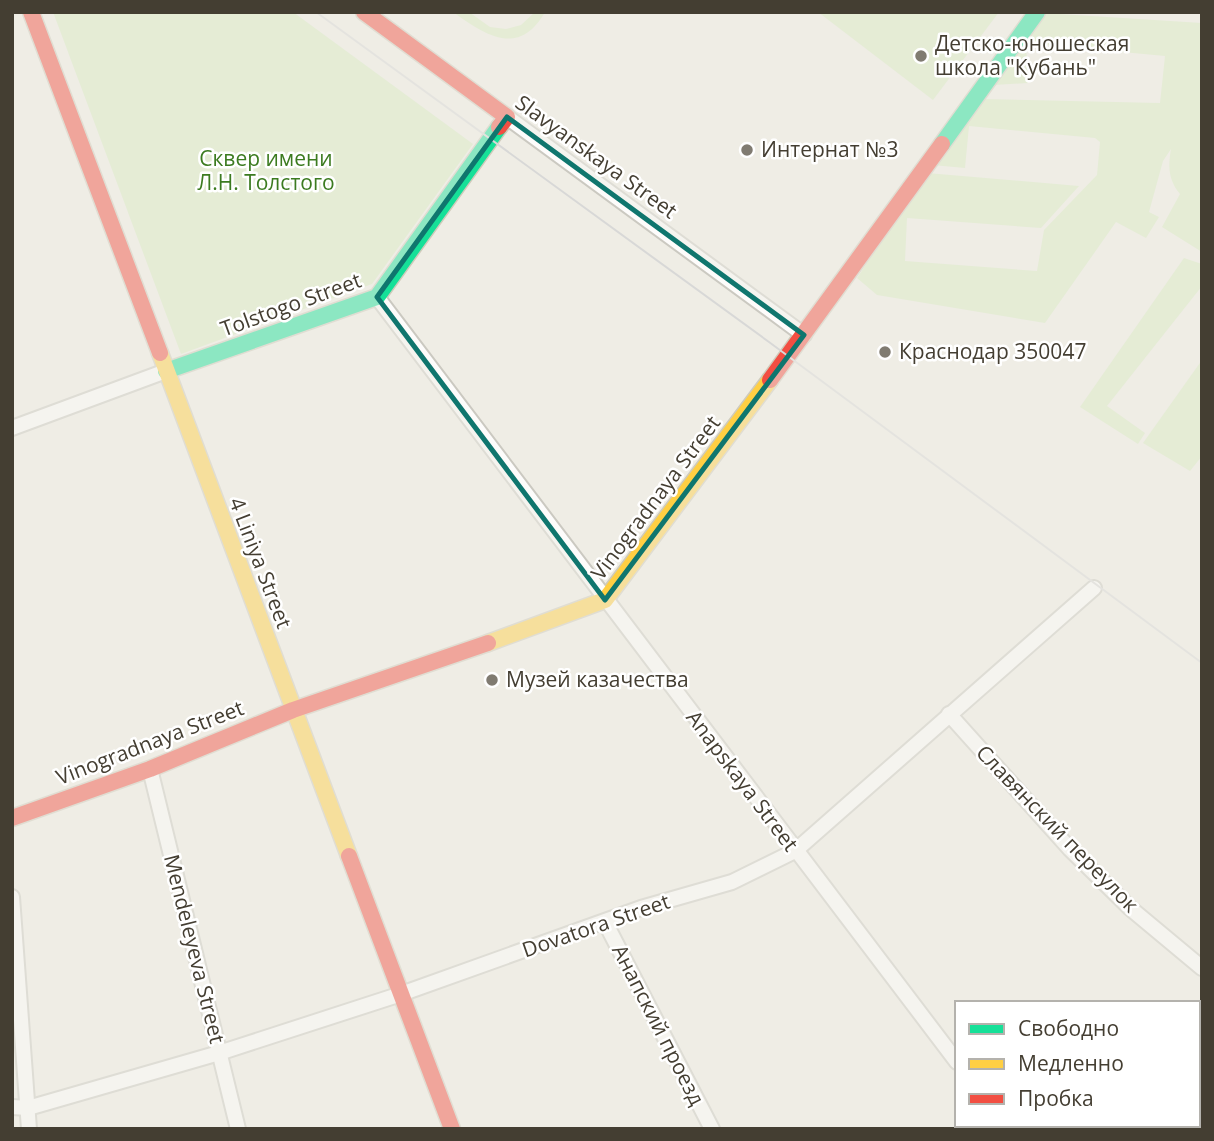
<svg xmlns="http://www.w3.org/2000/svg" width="1214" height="1141" font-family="'Open Sans',sans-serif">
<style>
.green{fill:#d9ecc2}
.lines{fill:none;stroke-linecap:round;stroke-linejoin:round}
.street-casing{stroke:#cbc9c1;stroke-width:18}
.fast-casing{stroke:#cfcbbb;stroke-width:19}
.slow-casing{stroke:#cfcbbb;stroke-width:19}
.jam-casing{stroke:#cfcbbb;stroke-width:19}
.street{stroke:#fdfcfb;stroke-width:14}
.fast{stroke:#16e098;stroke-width:16}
.slow{stroke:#ffcf43;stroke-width:16}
.jam{stroke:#f24e42;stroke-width:16}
.tram{stroke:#d8d8d7;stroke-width:2}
.marked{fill:none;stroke:#0f766e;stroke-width:5;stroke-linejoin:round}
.poi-dot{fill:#807b71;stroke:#fff;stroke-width:2.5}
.labels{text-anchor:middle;stroke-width:5;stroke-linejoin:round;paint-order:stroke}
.poi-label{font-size:21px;fill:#443e32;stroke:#fff;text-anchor:start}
.street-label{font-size:21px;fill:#443e32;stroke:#fff}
.park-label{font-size:21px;fill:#3c7b20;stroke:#fff}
</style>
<rect width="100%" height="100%" fill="#efede5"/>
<!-- green -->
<g class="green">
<path d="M53,12H293L473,144L372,284L181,354Z"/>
<path d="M453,12H469L490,27L506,29L521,25L535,12H545C519,58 485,35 453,12Z"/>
<path d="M818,12H999L933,100Z"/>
<path d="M1044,13L1202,23V252L1162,227L1180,194C1168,180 1168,166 1171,149L1163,161L1149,212L1159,217L1146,238L1116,222L1045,323L877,295L857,278L927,173L1079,186L1041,228L907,218L905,261L1037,271L1044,230L1097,175L1100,142L1095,138L969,126L965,168L932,165L982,99L1160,103L1165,56L1026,43L1028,83L994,85Z"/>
<path d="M1184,258L1202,264V286L1107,406L1145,433L1138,444L1080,407Z"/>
<path d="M1202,360V456L1190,471L1143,443Z"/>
</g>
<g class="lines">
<defs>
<g id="street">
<path d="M507,117L804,335"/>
<path d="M377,297L957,1062"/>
<path d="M12,428L166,371"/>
<path d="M949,714L1070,849L1130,908L1202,968"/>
<path d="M150,769L238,1129"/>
<path d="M12,897L29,1129"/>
<path d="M605,922L712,1129"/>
<path d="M12,1107L28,1108L219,1053L401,994L641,908L732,882L795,851L1094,588"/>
<path d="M1005,1125L1008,1129"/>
</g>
<g id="fast">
<path d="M942,144L1037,12"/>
<path d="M166,371L377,297L499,127"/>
</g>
<g id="slow">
<path d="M160,353L349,856"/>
<path d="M488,643L605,600L770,380"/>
<path d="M1198,1068L1202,1063"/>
</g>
<g id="jam">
<path d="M31,12L160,353"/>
<path d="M364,12L507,117L499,127"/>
<path d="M770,380L942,144"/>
<path d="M12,818L150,769L293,710L488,643"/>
<path d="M349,856L452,1129"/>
<path d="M1151,1129L1154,1125"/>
</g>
</defs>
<!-- street casing -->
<use href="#street" class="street-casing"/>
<!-- fast casing -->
<use href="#fast" class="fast-casing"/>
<!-- slow casing -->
<use href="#slow" class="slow-casing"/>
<!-- jam casing -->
<use href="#jam" class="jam-casing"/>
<!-- street -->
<use href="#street" class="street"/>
<!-- fast -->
<use href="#fast" class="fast"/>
<!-- slow -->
<use href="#slow" class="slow"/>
<!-- jam -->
<use href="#jam" class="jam"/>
<!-- tram -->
<path class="tram" d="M316,12L769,342L1202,663"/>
</g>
<!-- marked area -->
<path d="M0 0H1214V1141H0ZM507,117L804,335L605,600L377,297Z" fill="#efede5" fill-opacity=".55" fill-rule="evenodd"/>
<path class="marked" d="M507,117L804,335L605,600L377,297Z"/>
<!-- markers -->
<g class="poi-dot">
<circle cx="921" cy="56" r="7"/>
<circle cx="747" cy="150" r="7"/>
<circle cx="885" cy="352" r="7"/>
<circle cx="492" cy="680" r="7"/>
</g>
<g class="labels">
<!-- poi labels -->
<g class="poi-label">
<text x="935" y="51">Детско-юношеская<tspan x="935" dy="24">школа "Кубань"</tspan></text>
<text x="761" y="157">Интернат №3</text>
<text x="899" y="359">Краснодар 350047</text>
<text x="506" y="687">Музей казачества</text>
</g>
<!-- street labels -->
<g class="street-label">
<text transform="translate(596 157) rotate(36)" y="7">Slavyanskaya Street</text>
<text transform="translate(291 305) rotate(-20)" y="7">Tolstogo Street</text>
<text transform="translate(656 498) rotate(-53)" y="7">Vinogradnaya Street</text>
<text transform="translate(260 563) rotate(69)" y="7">4 Liniya Street</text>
<text transform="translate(150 743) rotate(-21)" y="7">Vinogradnaya Street</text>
<text transform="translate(742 781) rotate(53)" y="7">Anapskaya Street</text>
<text transform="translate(1057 829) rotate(46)" y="7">Славянский переулок</text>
<text transform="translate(596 926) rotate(-19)" y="7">Dovatora Street</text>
<text transform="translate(194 949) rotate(76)" y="7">Mendeleyeva Street</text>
<text transform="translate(658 1025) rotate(63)" y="7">Анапский проезд</text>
</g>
<!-- park labels -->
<g class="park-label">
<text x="266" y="166">Сквер имени<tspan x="266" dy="24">Л.Н. Толстого</tspan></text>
</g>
</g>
<!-- border -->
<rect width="1214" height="1141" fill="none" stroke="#443e32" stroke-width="28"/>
<!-- legend -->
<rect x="955" y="1001" width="245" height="126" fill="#ffffff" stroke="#b4b2ad" stroke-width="2"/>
<rect x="969" y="1024" width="35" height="10" fill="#16e098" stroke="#b4b2ad" stroke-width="2"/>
<text x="1018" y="1036" font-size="21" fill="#443e32">Свободно</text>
<rect x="969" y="1059" width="35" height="10" fill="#ffcf43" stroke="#b4b2ad" stroke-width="2"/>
<text x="1018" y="1071" font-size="21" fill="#443e32">Медленно</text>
<rect x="969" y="1094" width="35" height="10" fill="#f24e42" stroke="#b4b2ad" stroke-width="2"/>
<text x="1018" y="1106" font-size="21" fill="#443e32">Пробка</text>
</svg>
